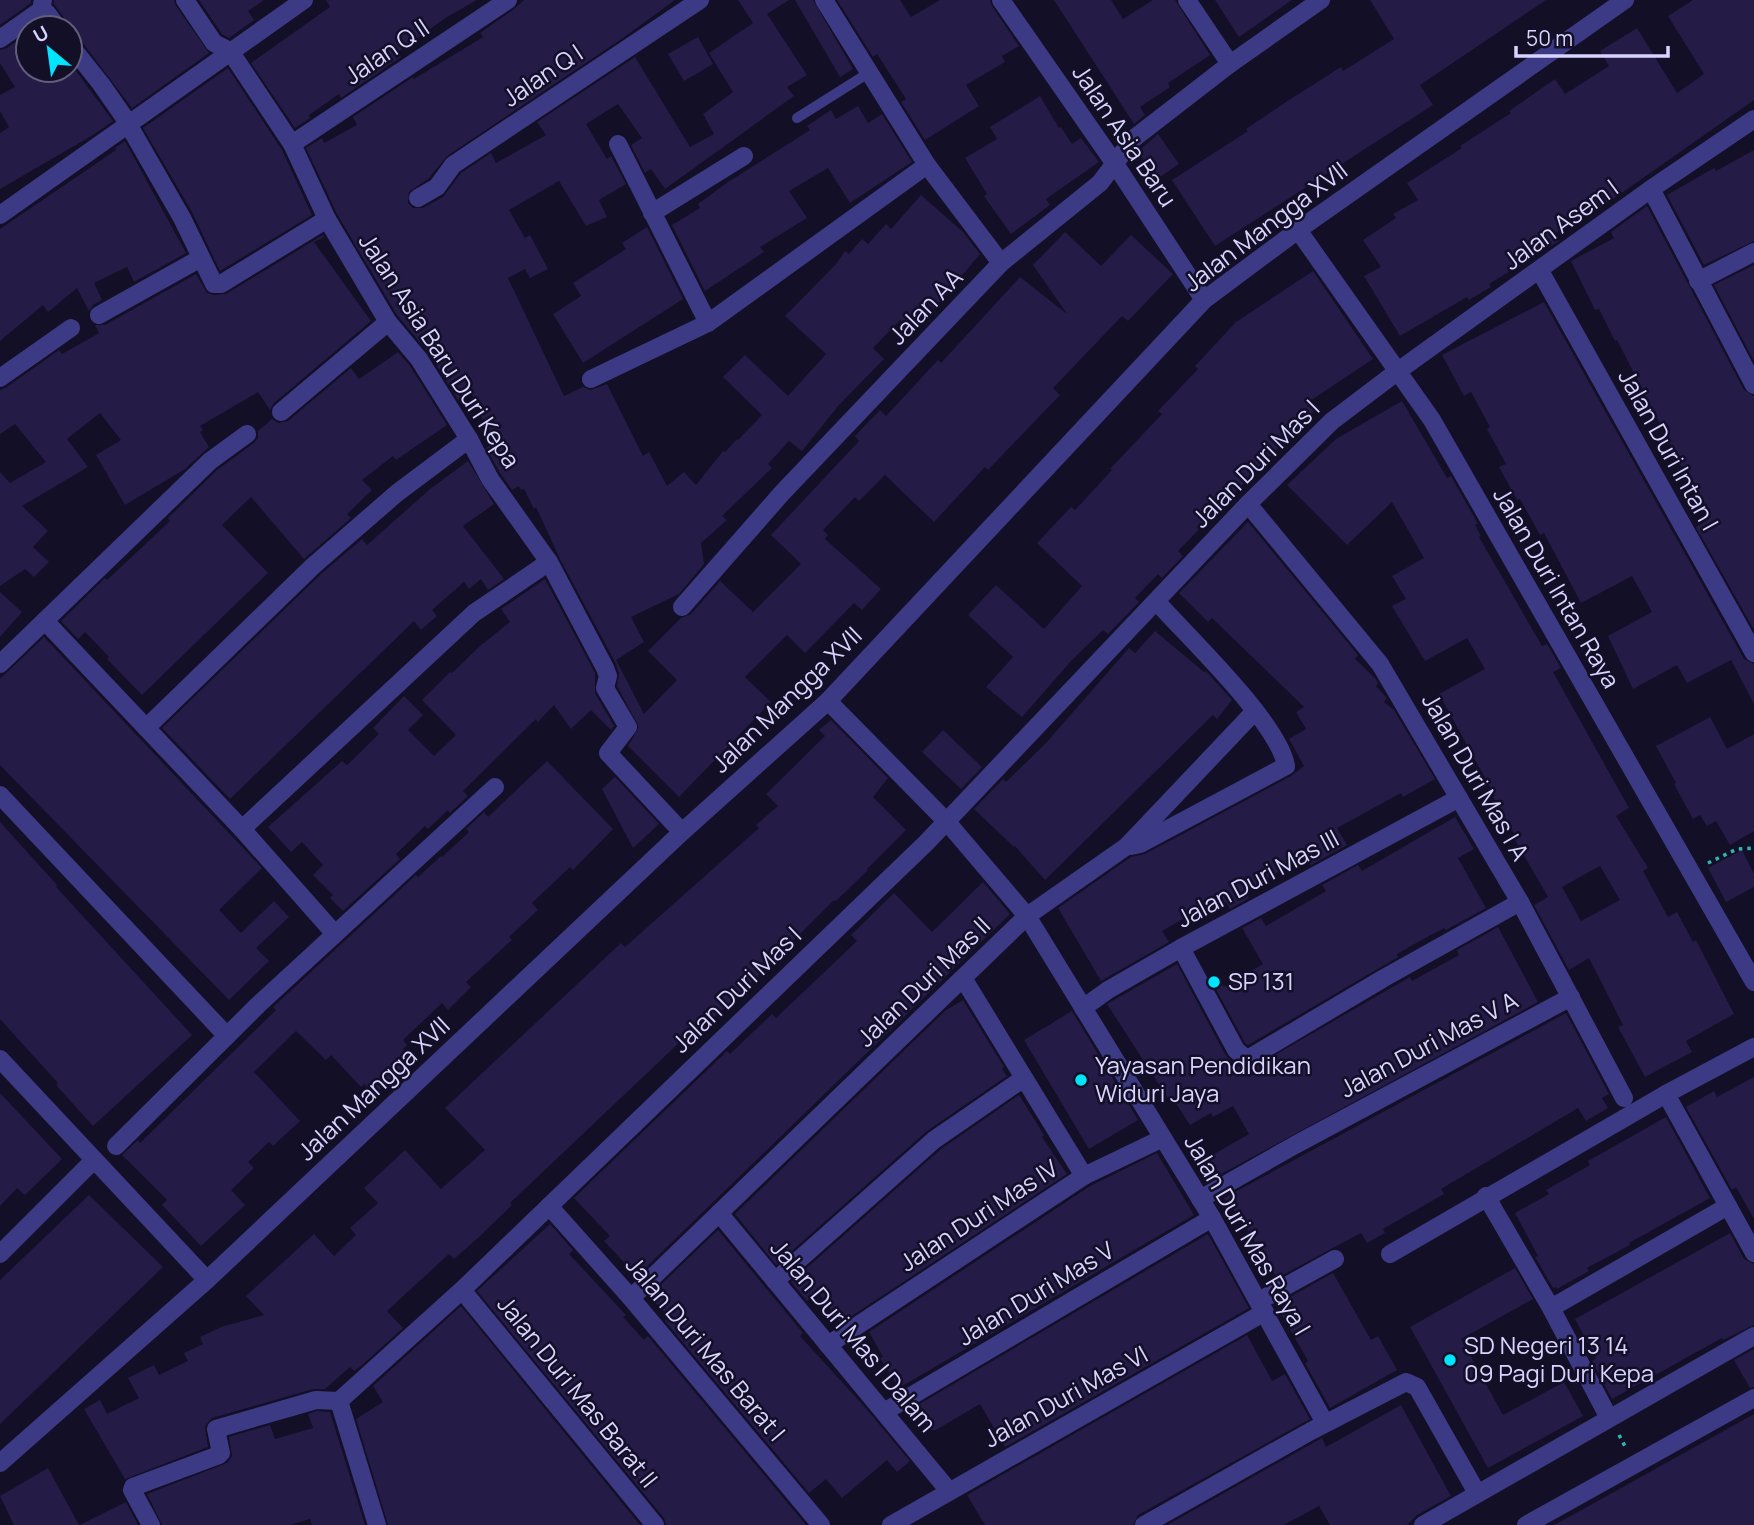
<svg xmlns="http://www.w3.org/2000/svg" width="1754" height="1525" font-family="Manrope,sans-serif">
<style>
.building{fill:#241b47;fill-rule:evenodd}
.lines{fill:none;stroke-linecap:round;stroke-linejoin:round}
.path{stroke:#2fb8b0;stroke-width:3.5;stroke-dasharray:3.5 5;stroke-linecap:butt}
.service{stroke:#3d3a85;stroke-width:10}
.minor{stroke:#3d3a85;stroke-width:18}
.poi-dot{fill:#00e5ff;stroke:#130f26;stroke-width:2.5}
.labels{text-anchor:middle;stroke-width:5;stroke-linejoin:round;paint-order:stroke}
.street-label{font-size:24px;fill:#d9d4ff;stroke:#130f26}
.poi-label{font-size:24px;fill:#d9d4ff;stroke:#130f26;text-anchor:start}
</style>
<rect width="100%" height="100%" fill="#130f26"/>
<!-- building -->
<g class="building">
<path d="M0,0H31V3L0,25Z"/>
<path d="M54,0H174L176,6L209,53L132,108L79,38L70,34L67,22L54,4Z"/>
<path d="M199,0H264L248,11L254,20L229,38L222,34Z"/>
<path d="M326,0H477L447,17L398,52L401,57L341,98L339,94L309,115L310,118L295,128L251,63L330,7Z"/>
<path d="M524,0H675L623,38L447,156L429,178L409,192L408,203L413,208H423L443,197L461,173L491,153L496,163L546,135L537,122L635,57L690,147L714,134L703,114L733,92L709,53L753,23L738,0H789L767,14L807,75L787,87L794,96L665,189L651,169L645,173L631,145L642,138L618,104L586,124L607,159L611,156L626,184L599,200L607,217L586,226L559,181L509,210L525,238L530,235L548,269L530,278L525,269L508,278L564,396L583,387L591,390L607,384L643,456L649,452L667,486L684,472L696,485L723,451L725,452L737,439L738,440L762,415L723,377L745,355L788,396L826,354L785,316L836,264L845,251L849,254L862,239L868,244L886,224L891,229L921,195L963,232L980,254L934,309L927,303L918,314L915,312L905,324L900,320L873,348L884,359L839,405L802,451L789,441L768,464L772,468L722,516L727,520L701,543L704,564L679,594L631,617L644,642L616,660L644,714L677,680L648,651L681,618L691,614L720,581L753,612L801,564L771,535L859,441L855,436L880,410L886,416L938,360L941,363L1020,277L1067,314L1033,265L1065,232L1101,266L1131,235L1173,274L1128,321L1122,316L1053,388L1060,395L988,470L985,467L934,522L885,475L859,501L855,497L823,530L828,535L825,539L881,589L862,610L854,603L805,653L787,635L745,677L771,702L679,797L628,746L639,727L617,686L619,673L616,664L560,559L536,507L534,509L524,489L521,490L519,486L512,490L500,473L486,448L489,446L481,430L486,428L471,392L458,400L429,353L397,315L337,214L306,148L322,138L324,143L357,125L353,117L413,77L414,79L483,37L480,33L514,9Z"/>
<path d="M795,0H813L853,69L840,77Z"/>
<path d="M837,0H900L911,17L940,0H990L992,6L1019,46L1002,56L1005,62L966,85L979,106L925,140L901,102L906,99L877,54L873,57Z"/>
<path d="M1054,0H1111L1123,19L1153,0H1175L1210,55L1168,83L1170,87L1140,107L1145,115L1134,124Z"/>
<path d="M1215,0H1292L1239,37Z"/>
<path d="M1370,0H1546L1420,85L1433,105L1215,246L1172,180L1248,131L1246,129L1289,100L1341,67L1343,71L1394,39Z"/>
<path d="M1693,0H1754V100L1599,209L1555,233L1559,241L1489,284L1491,287L1469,300L1467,297L1400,336L1364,276L1381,267L1363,240L1396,218L1393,214L1418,200L1407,183L1462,148L1460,146L1511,113L1509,111L1555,79L1565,94L1609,66L1600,51L1637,28L1677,93L1704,74L1668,16Z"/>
<path d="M28,33V70H70V63L113,121L93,135L0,189V133L9,127L0,111V95L15,87L0,63V50L7,48Z"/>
<path d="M698,37L713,64L684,81L668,54Z"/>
<path d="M228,68L282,150L312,215L220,271L192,212L143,128Z"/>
<path d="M1040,96L1059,128L1061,127L1072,144L1081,138L1099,162L1046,199L1050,205L1011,234L984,196L987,194L965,158L997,139L990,127Z"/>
<path d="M858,106L868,123L882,114L912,162L850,203L828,168L789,191L807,218L760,247L764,252L705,291L672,225L700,208L698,204L728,182L810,130L807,126L831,110L836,119Z"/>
<path d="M1158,134L1179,164L1157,179L1138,152Z"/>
<path d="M125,141L186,253L134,282L127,267L94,283L102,300L93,305L89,311L77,288L48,312L43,305L0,341V229L116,150L115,148Z"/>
<path d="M1754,150V241L1704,265L1667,195L1714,168L1716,171Z"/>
<path d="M1647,206L1744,390L1754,396V630L1696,527L1708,520L1658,420L1617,340L1615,341L1599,309L1595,310L1571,261L1614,238L1611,232Z"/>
<path d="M647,227L683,299L583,363L553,314L581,296L573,283L626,249L622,243Z"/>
<path d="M323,235L324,237L314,242L371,321L274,403L270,410L258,392L200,426L203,430L200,432L209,447L185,469L125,505L96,455L121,440L100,413L67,439L88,467L22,506L48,531L33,547L49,562L34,577L25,569L0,586V472L10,483L46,462L15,424L0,434V390L7,387L59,350L62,354L99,333L95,325H105L196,274L207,293L214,295L226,294Z"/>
<path d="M1754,265V361L1714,285Z"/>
<path d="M1313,271L1373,359L1310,401L1317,408L1178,551L1183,556L1162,578L1158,574L1135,598L1139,602L1108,634L1103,630L1072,660L1022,717L986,687L1013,657L968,615L996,585L1044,629L1082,586L1037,543L1071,507L1075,510L1112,470L1110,469L1162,414L1158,411L1198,369L1195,366L1236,322Z"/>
<path d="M1544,302L1744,659L1754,664V704L1731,660L1687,683L1677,665L1633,689L1608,636L1652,612L1632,576L1581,603L1544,533L1540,535L1520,499L1517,500L1499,467L1506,464L1487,429L1490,427L1471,392L1464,396L1442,355Z"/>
<path d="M398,352L410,366L447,425L396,460L393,456L362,480L372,490L347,514L351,518L304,559L251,497L222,525L268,573L142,695L107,659L109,657L85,632L78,639L61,621L105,578L107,580L137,552L170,521L168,518L217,470L254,443L258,438V431L272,419L278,423L288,421L351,368L359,379Z"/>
<path d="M1402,401L1447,478L1451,476L1478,524L1475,525L1481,536L1479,537L1542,646L1547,644L1561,668L1553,672L1629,808L1616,816L1648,868L1643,871L1668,917L1677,912L1693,942L1696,940L1734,1014L1686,1041L1692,1052L1645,1077L1618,1027L1623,1025L1589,958L1569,970L1534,905L1548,897L1515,840L1517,839L1493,797L1495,796L1439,694L1485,669L1467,638L1425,661L1392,606L1406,599L1392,576L1424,558L1392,502L1347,545L1287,485L1336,439ZM1600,866L1620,900L1581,921L1562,887Z"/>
<path d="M468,461L494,504L463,526L504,579L488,590L481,579L469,589L464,582L432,610L437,616L421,630L414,621L230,799L162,728L321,574L362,539L367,545L430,489Z"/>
<path d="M1248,522L1358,655L1355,659L1375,678L1378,683L1376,686L1387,698L1384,702L1394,710L1435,779L1403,797L1401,793L1337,828L1347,845L1311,865L1305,856L1246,891L1249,898L1230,909L1226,902L1200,917L1197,911L1162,931L1169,942L1101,981L1058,908L1131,857L1145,854L1291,776L1304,766L1289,739L1306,729L1296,712L1304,707L1212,618L1208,622L1179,593Z"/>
<path d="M545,579L595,673V693L614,726L611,730L591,710L571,729L554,705L538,722L536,719L463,791L468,796L450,813L448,810L428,829L425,826L396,854L400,859L343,911L330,898L333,895L313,875L323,865L302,842L291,852L268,827L342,761L347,765L379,734L373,728L404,696L423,715L408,730L434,756L456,735L422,700L450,672L452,673L480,646L510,622L501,609Z"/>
<path d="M0,592L22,612L0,637Z"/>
<path d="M1155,631L1204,672L1206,671L1232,700L1217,719L1213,715L1045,880L1015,846L1014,847L974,809L1003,779L1006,782L1046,743L1129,648L1135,653Z"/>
<path d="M44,637L262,868L219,910L241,933L274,901L289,917L256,948L269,961L229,1000L0,765V679Z"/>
<path d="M1710,717L1727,749L1754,734V831L1730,845L1716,821L1707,826L1700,815L1693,819L1674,784L1676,783L1656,746Z"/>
<path d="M831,720L888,778L873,797L906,830L867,869L868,870L836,901L834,900L745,989L708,1023L704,1019L643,1077L510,1203L512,1205L478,1238L454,1259L449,1254L387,1311L403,1328L361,1366L354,1371L350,1367L325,1389H313L212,1418L205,1426L208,1447L125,1479L84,1409L100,1400L107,1414L139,1398L128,1378L154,1365L159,1375L188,1361L184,1353L203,1344L200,1337L221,1327L264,1315L246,1296L314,1234L334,1256L356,1235L350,1228L378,1203L364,1188L405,1150L441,1189L485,1150L445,1108L621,943L625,947L759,828L756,825L778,806L766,794L825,736L819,730Z"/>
<path d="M943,730L982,767L961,789L922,752Z"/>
<path d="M547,761L613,829L573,870L570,867L532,903L538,910L509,937L512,940L466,982L471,987L448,1010L442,1003L403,1040L407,1045L403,1049L413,1059L374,1095L364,1084L361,1087L331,1055L326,1060L296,1031L254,1072L300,1121L273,1146L269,1142L248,1162L254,1168L231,1190L245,1205L201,1246L162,1205L167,1200L122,1155L138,1140L140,1143L276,1010L273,1007L285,996L416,875L418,877L441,856L442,857L469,832L466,829L484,812L488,817Z"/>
<path d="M615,777L659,824L633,848L602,789Z"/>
<path d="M1455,817L1474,849L1458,858L1486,908L1446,930L1444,928L1411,946L1397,954L1398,957L1248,1045L1245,1043L1210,978L1217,974L1224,987L1263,964L1242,928L1261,918L1266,926L1326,891L1322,885L1358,865L1362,871Z"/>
<path d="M0,822L57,885L56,887L192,1035L93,1126L56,1085L58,1083L0,1019Z"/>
<path d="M1742,850L1754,874V887L1726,902L1708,868Z"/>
<path d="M983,882L1010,914L637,1276L604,1241L610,1236L574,1198L727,1051L730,1054L772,1014L776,1018L857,941L851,935L894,893L932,932Z"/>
<path d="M1498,927L1538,1002L1212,1179L1202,1161L1249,1134L1233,1106L1213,1117L1211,1113L1190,1125L1173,1099L1170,1101L1165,1094L1107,1004L1177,964L1226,1056L1237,1066L1252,1068L1410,977L1412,981L1459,955L1457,950Z"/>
<path d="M963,1000L1004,1067L1002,1069L1007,1076L927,1131L776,1265L735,1214L946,1010Z"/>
<path d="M1072,1011L1138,1120L1089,1149L1024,1040Z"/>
<path d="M1566,1013L1609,1094L1602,1098L1608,1108L1586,1121L1578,1108L1441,1189L1444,1194L1383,1229L1385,1233L1367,1243L1361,1233L1277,1278L1243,1222L1241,1223L1231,1205L1229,1207L1224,1198Z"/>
<path d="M1754,1077V1219L1736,1187L1732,1190L1686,1107L1714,1091L1717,1097Z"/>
<path d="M0,1093L62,1159L25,1195L17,1188L0,1206Z"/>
<path d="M1019,1095L1044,1135L1042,1137L1067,1174L841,1323L818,1292L807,1301L791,1282L941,1149Z"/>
<path d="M1666,1117L1710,1198L1629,1243L1630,1245L1587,1268L1589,1271L1557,1289L1556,1287L1553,1288L1535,1257L1538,1256L1515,1213L1549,1194L1546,1190L1590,1165L1588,1161Z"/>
<path d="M1157,1153L1194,1215L899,1388L880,1358L883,1357L869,1332L1090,1186Z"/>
<path d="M89,1195L163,1267L0,1424V1280Z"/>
<path d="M550,1224L573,1250L569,1254L626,1315L623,1317L644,1340L648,1336L806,1525H666L664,1518L477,1291Z"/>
<path d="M718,1230L803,1333L800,1336L863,1405L910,1461L897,1472L887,1460L842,1498L826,1479L809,1493L665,1321L669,1317L649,1296Z"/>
<path d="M1730,1233L1744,1259L1754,1264V1325L1723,1340L1722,1338L1612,1399L1592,1361L1596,1358L1575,1319Z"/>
<path d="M1208,1234L1249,1308L1005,1447L980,1404L936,1430H930L916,1406Z"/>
<path d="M1515,1268L1533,1299L1461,1339L1503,1415L1564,1382L1583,1416L1488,1468L1410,1327Z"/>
<path d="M1333,1273L1371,1340L1378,1336L1397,1370L1330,1408L1305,1363L1308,1361L1280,1312L1292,1305L1288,1298Z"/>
<path d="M461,1306L640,1525H388L356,1419L383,1402L373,1386Z"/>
<path d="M1247,1335L1272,1381L1285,1374L1310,1419L1138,1515L1133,1525H985L967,1495Z"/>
<path d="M1754,1349V1387L1750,1388L1734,1360Z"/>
<path d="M1401,1405L1451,1496L1417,1515L1407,1525H1330L1319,1506L1284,1525H1167L1322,1438L1326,1447Z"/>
<path d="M317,1411L330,1412L365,1525H312L310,1519L290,1525H162L147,1494L227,1463L232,1456L229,1437L270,1425L275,1439L313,1428L308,1414Z"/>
<path d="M1754,1414V1525H1554L1585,1508Z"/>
<path d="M48,1468L79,1525H14L0,1496Z"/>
<path d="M126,1502L138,1525H80Z"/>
</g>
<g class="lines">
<!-- path -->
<g class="path">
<path d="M1708,863L1737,849L1754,848"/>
<path d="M1619,1435L1627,1450"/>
</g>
<!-- service -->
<path class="service" d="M797,118L870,72"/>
<!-- minor -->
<g class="minor">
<path d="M185,0L214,43L230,51"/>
<path d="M824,0L927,165L1001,263"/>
<path d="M1001,0L1115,164L1204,300"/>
<path d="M1187,0L1230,64"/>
<path d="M41,10L47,13L58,28"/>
<path d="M0,39L41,10L43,0"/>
<path d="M70,45L101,84L124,117L182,218L214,284H221L327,219"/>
<path d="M230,51L292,144L327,219L388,322L419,359L469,439L490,479L549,562L605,668L608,676L605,688L628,727L608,753L682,832"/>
<path d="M292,144L508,0"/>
<path d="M618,144L708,323"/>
<path d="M1651,189L1754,385"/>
<path d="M418,198L437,187L453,165L700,0"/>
<path d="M652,213L744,156"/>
<path d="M0,215L304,0"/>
<path d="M1298,230L1432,420L1754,982"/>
<path d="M1540,271L1754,653"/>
<path d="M1698,281L1754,252"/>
<path d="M99,315L201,258"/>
<path d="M0,378L71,328"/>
<path d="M591,379L708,323L927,165"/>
<path d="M281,412L388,322"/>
<path d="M1248,504L1380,664L1520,902L1624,1098"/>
<path d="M682,607L782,493L1001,263L1100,183L1133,139L1230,64L1321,0"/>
<path d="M45,621L242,829L335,934"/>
<path d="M0,664L210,461L247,434"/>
<path d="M828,701L947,822L1027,916L1212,1218L1325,1423"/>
<path d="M146,728L313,566L397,493L469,439"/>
<path d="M0,795L227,1036"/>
<path d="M242,829L474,613L549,562"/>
<path d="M1131,846L1140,844L1286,766C1279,723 1188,637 1156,601"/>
<path d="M1181,948L1236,1050L1244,1057H1251L1384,978L1520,902"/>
<path d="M963,978L1084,1176"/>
<path d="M1083,1008L1108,990L1181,948L1459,798"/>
<path d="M0,1059L207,1280"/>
<path d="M1666,1094L1754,1253"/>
<path d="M116,1146L258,1005L495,787"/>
<path d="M1486,1196L1551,1308L1609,1418"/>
<path d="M1200,1199L1295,1145L1571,997"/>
<path d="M549,1206L631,1298L821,1525"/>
<path d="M719,1213L949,1491"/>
<path d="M0,1254L94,1160"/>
<path d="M1390,1254L1666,1094L1754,1047"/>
<path d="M775,1281L934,1140L1024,1078"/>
<path d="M462,1290L655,1525"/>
<path d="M631,1298L1027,916L1127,846L1255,711"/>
<path d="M1259,1301L1335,1259"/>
<path d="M1551,1308L1728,1206"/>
<path d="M828,1345L1084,1176L1163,1138"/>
<path d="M339,1401L462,1290L926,843L1248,504L1332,421L1398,371L1651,189L1754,119"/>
<path d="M339,1401L377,1525"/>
<path d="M884,1412L1212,1218"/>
<path d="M0,1463L207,1280L682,832L828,701L1204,300L1298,230L1625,0"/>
<path d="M151,1525L132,1490L133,1487L219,1455L221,1453L216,1429L316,1400L339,1401"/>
<path d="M891,1525L1265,1312"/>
<path d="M1144,1525L1311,1431L1406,1382L1417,1387L1477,1493"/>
<path d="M1423,1525L1754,1336"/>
<path d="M1526,1525L1754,1398"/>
</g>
</g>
<!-- markers -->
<g class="poi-dot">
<circle cx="1214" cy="982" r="7"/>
<circle cx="1081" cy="1080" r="7"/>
<circle cx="1450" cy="1360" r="7"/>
</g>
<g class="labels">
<!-- street labels -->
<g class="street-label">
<text transform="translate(387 52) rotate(-34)" y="8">Jalan Q II</text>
<text transform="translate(543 76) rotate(-34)" y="8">Jalan Q I</text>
<text transform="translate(1124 136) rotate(56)" y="8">Jalan Asia Baru</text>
<text transform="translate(1561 225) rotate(-36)" y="8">Jalan Asem I</text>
<text transform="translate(1266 227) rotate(-37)" y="8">Jalan Mangga XVII</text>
<text transform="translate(926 307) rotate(-46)" y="8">Jalan AA</text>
<text transform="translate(439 351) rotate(57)" y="8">Jalan Asia Baru Duri Kepa</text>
<text transform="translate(1668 450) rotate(61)" y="8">Jalan Duri Intan I</text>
<text transform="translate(1256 464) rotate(-45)" y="8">Jalan Duri Mas I</text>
<text transform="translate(1556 588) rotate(60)" y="8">Jalan Duri Intan Raya</text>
<text transform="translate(787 700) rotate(-44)" y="8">Jalan Mangga XVII</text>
<text transform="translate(1475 777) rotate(60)" y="8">Jalan Duri Mas I A</text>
<text transform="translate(1258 879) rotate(-28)" y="8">Jalan Duri Mas III</text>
<text transform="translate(924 982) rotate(-44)" y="8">Jalan Duri Mas II</text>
<text transform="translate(737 990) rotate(-44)" y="8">Jalan Duri Mas I</text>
<text transform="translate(1429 1045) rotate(-28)" y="8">Jalan Duri Mas V A</text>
<text transform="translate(374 1089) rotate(-43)" y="8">Jalan Mangga XVII</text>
<text transform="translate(979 1216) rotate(-33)" y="8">Jalan Duri Mas IV</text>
<text transform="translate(1247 1235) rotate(60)" y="8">Jalan Duri Mas Raya I</text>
<text transform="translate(1036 1294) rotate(-31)" y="8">Jalan Duri Mas V</text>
<text transform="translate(853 1336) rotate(50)" y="8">Jalan Duri Mas I Dalam</text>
<text transform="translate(705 1349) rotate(50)" y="8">Jalan Duri Mas Barat I</text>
<text transform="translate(577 1392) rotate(51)" y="8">Jalan Duri Mas Barat II</text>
<text transform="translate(1066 1397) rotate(-29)" y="8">Jalan Duri Mas VI</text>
</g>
<!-- poi labels -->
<g class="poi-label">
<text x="1228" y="990">SP 131</text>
<text x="1095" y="1074">Yayasan Pendidikan<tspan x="1095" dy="28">Widuri Jaya</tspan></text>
<text x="1464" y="1354">SD Negeri 13 14<tspan x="1464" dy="28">09 Pagi Duri Kepa</tspan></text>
</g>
</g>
<!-- north arrow -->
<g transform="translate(49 49) rotate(331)"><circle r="33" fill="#130f26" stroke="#625e7d" stroke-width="2"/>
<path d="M0-5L12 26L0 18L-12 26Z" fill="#00e5ff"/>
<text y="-10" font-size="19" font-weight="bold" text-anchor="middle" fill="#d9d4ff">U</text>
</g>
<!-- scale -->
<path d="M1516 46v10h152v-10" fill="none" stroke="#d9d4ff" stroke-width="3.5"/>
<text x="1526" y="46" font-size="21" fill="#d9d4ff" stroke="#130f26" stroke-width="5" paint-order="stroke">50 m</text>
</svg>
